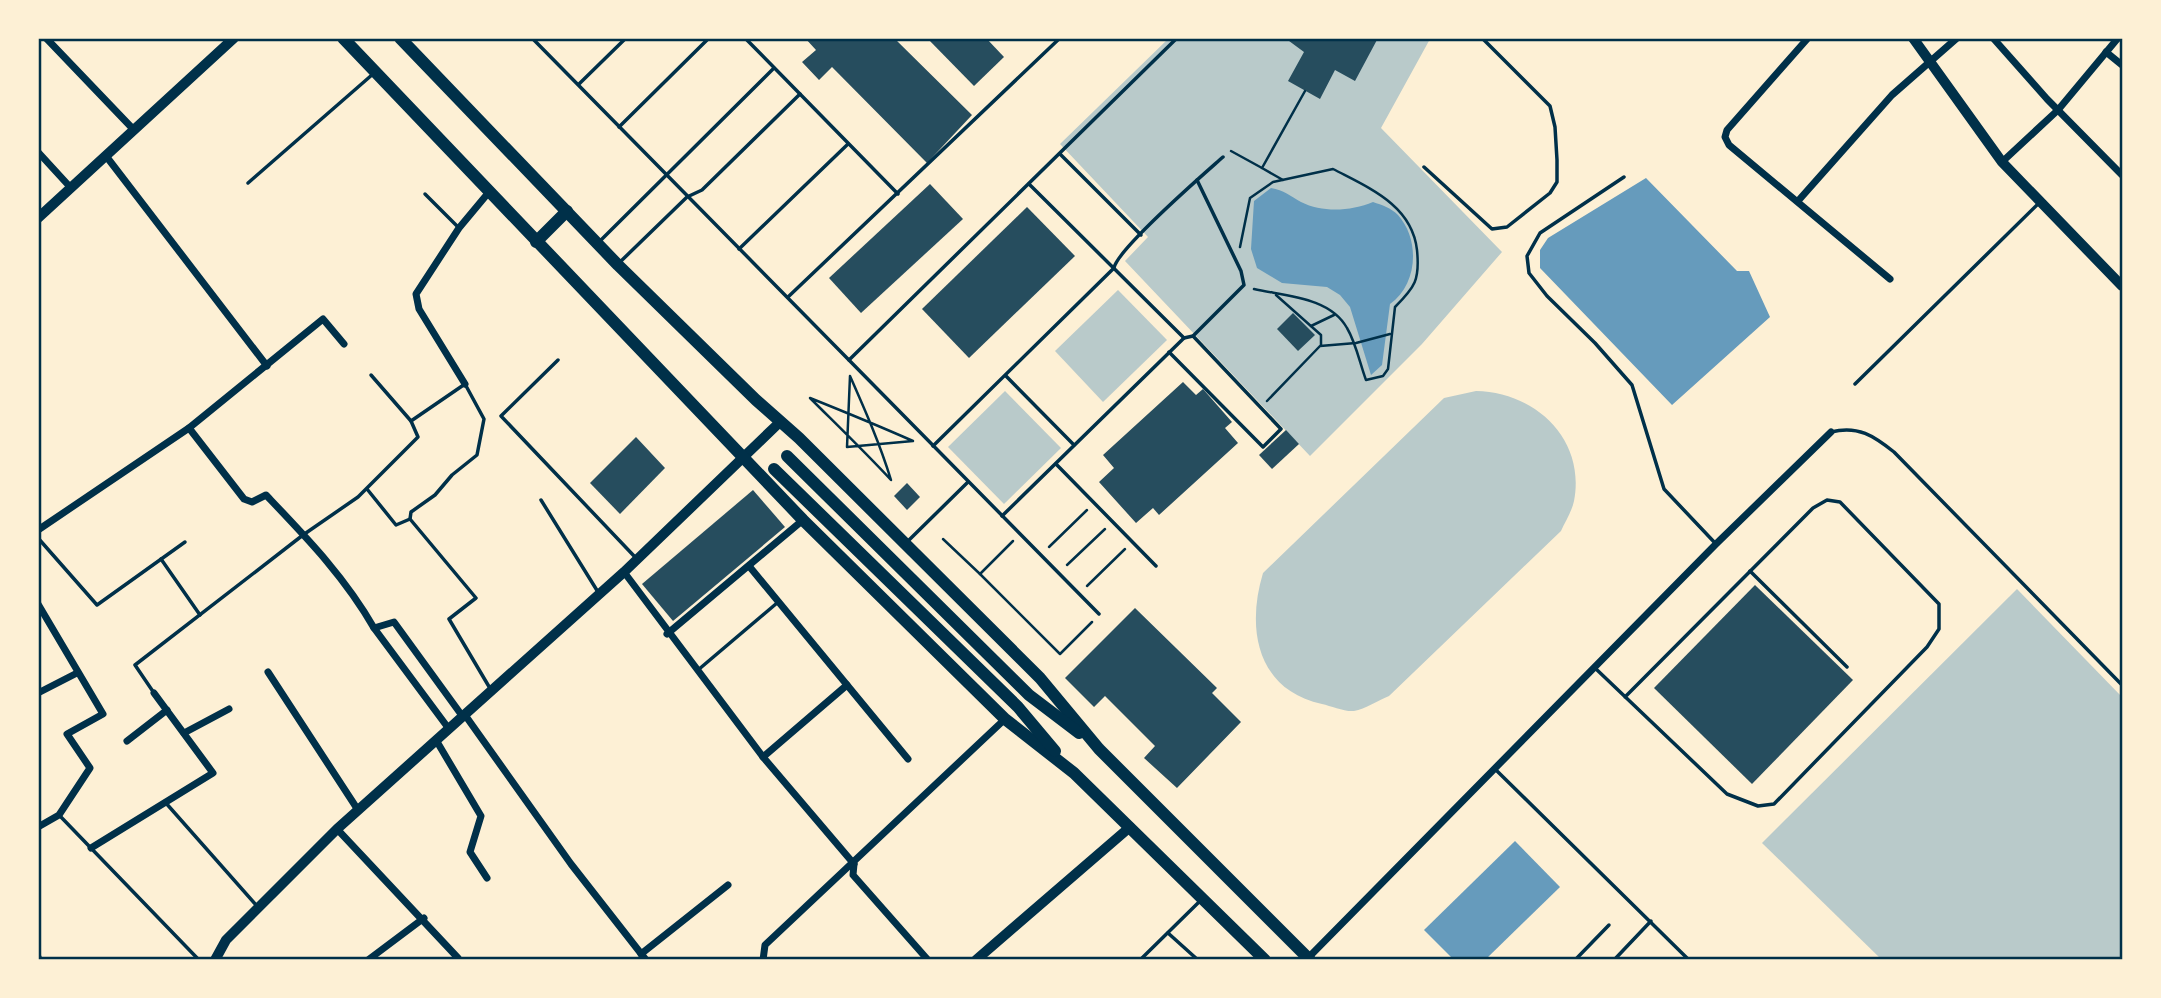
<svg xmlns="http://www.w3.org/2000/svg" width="2161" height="998" font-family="Bitter,serif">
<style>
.green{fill:#b9caca}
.water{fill:#669bbc}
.building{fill:#264d5e}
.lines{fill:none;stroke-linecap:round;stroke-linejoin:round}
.path{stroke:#003049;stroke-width:2.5}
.service{stroke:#003049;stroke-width:3.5}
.minor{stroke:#003049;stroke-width:7}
.tertiary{stroke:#003049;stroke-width:10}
.secondary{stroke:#003049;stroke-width:10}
.primary{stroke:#003049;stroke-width:12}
.neatline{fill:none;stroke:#003049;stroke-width:2.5}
</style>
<rect width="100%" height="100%" fill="#fdf0d5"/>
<!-- green -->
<g class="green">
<path d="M1168,39H1430L1381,128L1502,252L1422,344L1310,456L1125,261L1148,237L1060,144Z"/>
<path d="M1118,290L1167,340L1103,402L1055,351Z"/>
<path d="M1005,391L1061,448L1004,504L948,447Z"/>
<path d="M1476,391C1534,392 1586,438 1574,501C1572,511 1565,522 1561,531L1389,696C1379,700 1365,709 1354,711C1345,712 1331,706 1322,704C1257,690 1246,629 1263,573L1444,398Z"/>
<path d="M2017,589L2122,697V959H1881L1762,843Z"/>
</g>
<!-- water -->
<g class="water">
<path d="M1646,178L1737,271H1749L1770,317L1672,405L1540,268V250L1548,238Z"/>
<path d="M1271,188C1284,190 1290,196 1301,202C1323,213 1351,211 1373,202C1382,205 1391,208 1398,215C1421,241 1417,285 1390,304L1382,365L1371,375L1350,307L1340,295L1327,287L1282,283L1257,268L1251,249L1254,201Z"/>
<path d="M1515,841L1560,887L1486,959H1453L1424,930Z"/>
</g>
<!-- building -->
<g class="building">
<path d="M805,38H894L972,115L927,163L832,67L819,80L802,62L816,50Z"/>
<path d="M927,38H986L1004,57L974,86Z"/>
<path d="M1285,38H1378L1355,81L1335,70L1320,99L1288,81L1304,52Z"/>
<path d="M930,184L963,219L861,313L829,278Z"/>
<path d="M1027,207L1075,256L969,358L922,309Z"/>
<path d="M1293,313L1315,335L1298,351L1277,329Z"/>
<path d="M1183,382L1196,395L1203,389L1232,422L1225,428L1238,443L1159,515L1153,508L1136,523L1099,482L1114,468L1103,455Z"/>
<path d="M1286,430L1299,444L1272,469L1259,455Z"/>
<path d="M636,437L665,468L620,514L590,483Z"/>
<path d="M907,483L920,497L907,510L894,496Z"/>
<path d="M753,490L785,527L673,621L642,584Z"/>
<path d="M1755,585L1853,680L1752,784L1654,688Z"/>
<path d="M1135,608L1217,688L1212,693L1241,722L1177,788L1144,758L1155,746L1105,696L1094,707L1065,678Z"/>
</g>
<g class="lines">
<!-- path -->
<g class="path">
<path d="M1231,151L1262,168"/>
<path d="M1283,180L1262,168L1305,91"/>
<path d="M1240,247L1250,198L1273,182L1333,169C1369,188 1412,205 1417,250C1420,280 1415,287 1395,307L1388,369L1383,376L1366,380C1360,364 1356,343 1347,328C1330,297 1285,296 1254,289"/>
<path d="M1276,295L1321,335V345"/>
<path d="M1311,326L1334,315"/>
<path d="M1267,401L1320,346L1356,343L1390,334"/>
<path d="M913,441C879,426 845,412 810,398C837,425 865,452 891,480C880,444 865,410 850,376C849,400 848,424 847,447C869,445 891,443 913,441"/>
<path d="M943,539L980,574L1013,541"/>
<path d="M1049,547L1087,510"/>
<path d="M1067,565L1105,529"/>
<path d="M980,574L1060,654L1092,622"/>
<path d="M1087,586L1125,549"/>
</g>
<!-- service -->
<g class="service">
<path d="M532,38L1099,614"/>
<path d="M745,38L898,194"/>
<path d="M579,84L626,38"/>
<path d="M619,127L709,38"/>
<path d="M1060,154L1141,235"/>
<path d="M1424,167L1492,229L1507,227L1550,193L1557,182V160L1555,127L1550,106L1482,38"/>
<path d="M1624,177L1540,233L1527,256L1529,273L1547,296L1595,343L1632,385L1664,489L1716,544"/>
<path d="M248,183L373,74"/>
<path d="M1029,184L1184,338"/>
<path d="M425,194L459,228"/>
<path d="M599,242L774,68"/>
<path d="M739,249L848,144"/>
<path d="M619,263L687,197L702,190L800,94"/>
<path d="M788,297L1060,38"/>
<path d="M1169,352L1263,447L1281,429L1193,336"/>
<path d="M558,360L501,416L635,557"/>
<path d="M849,360L1177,38"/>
<path d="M371,375L411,421"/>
<path d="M1006,376L1074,445"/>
<path d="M1855,384L2039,203"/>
<path d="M1831,432C1858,425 1874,436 1894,452L2122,685"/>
<path d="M933,446L1114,268C1117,249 1204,174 1223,157"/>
<path d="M1056,464L1156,566"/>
<path d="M367,489L396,525L410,519"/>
<path d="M541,500L598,592"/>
<path d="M1002,516L1184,338L1193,336L1244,285L1241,271L1197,180"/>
<path d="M38,538L97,605L185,542"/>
<path d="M907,542L968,482"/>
<path d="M161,559L200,615"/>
<path d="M1750,571L1847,667"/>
<path d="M1595,668L1727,794L1758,806L1774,804L1927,647L1939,629V604L1840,502L1827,500L1813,508L1625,697"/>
<path d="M698,670L777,603"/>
<path d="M154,693L135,665L303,535L358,497L418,437L411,421L465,384L484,419L477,455L452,475L435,495L411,512L410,519L476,598L449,619L491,690"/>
<path d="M1496,770L1689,960"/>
<path d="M165,802L257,906"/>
<path d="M60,816L199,960"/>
<path d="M1168,933L1198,960"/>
<path d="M38,952L41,960"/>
<path d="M1140,960L1199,902"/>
<path d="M1575,960L1609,925"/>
<path d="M1614,960L1651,921"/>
</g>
<!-- minor -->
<g class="minor">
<path d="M46,38L134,130"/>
<path d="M1808,38L1727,130L1725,137L1729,145L1890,279"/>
<path d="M1993,38L2047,99L2122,175"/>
<path d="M2106,52L2122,65"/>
<path d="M38,152L71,188"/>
<path d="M106,156L267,366"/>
<path d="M2002,162L2058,110L2118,38"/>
<path d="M1798,201L1892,95L1957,38"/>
<path d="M465,384L419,309L416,294L459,228L489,192"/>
<path d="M189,428L244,499L252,502L266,495C306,537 345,577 374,628L394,622L463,717"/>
<path d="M38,530L189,428L323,319L344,344"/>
<path d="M749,566L908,759"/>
<path d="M624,572L763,757L854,864"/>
<path d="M38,604L103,714L67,734L90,768L59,815L38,827"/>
<path d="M374,628L449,729"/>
<path d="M667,634L803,520"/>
<path d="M268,672L358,810"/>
<path d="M38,693L77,673"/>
<path d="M465,715L571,864L646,960"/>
<path d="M184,733L229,709"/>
<path d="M436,740L481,816L470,852L487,878"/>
<path d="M127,741L167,710"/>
<path d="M763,757L847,685"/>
<path d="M337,829L458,958"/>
<path d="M91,848L213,773L154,693"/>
<path d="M854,864L853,875L928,960"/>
<path d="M641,954L728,885"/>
<path d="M1307,959L1716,544L1831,432"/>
<path d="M368,960L424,918"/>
<path d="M763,960L765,945L1005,719"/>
</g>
<!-- tertiary -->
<path class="tertiary" d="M976,960L1130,827"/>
<!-- secondary -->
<g class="secondary">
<path d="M1913,38L2002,162L2122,286"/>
<path d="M38,218L234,38"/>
<path d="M215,960L226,940L337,829L624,572L780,422"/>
</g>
<!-- primary -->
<g class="primary">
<path d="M343,38L803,520L1005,719L1074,773L1265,960"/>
<path d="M400,38L618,265L756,400L799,438L1040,678L1099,749L1310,960"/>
<path d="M536,242L567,211"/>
<path d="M787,456L1029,695L1079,733"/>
<path d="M774,469L1018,707L1055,751"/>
</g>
</g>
<!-- border -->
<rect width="2161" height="998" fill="none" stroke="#fdf0d5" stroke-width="80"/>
<rect x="40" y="40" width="2081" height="918" class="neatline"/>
</svg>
